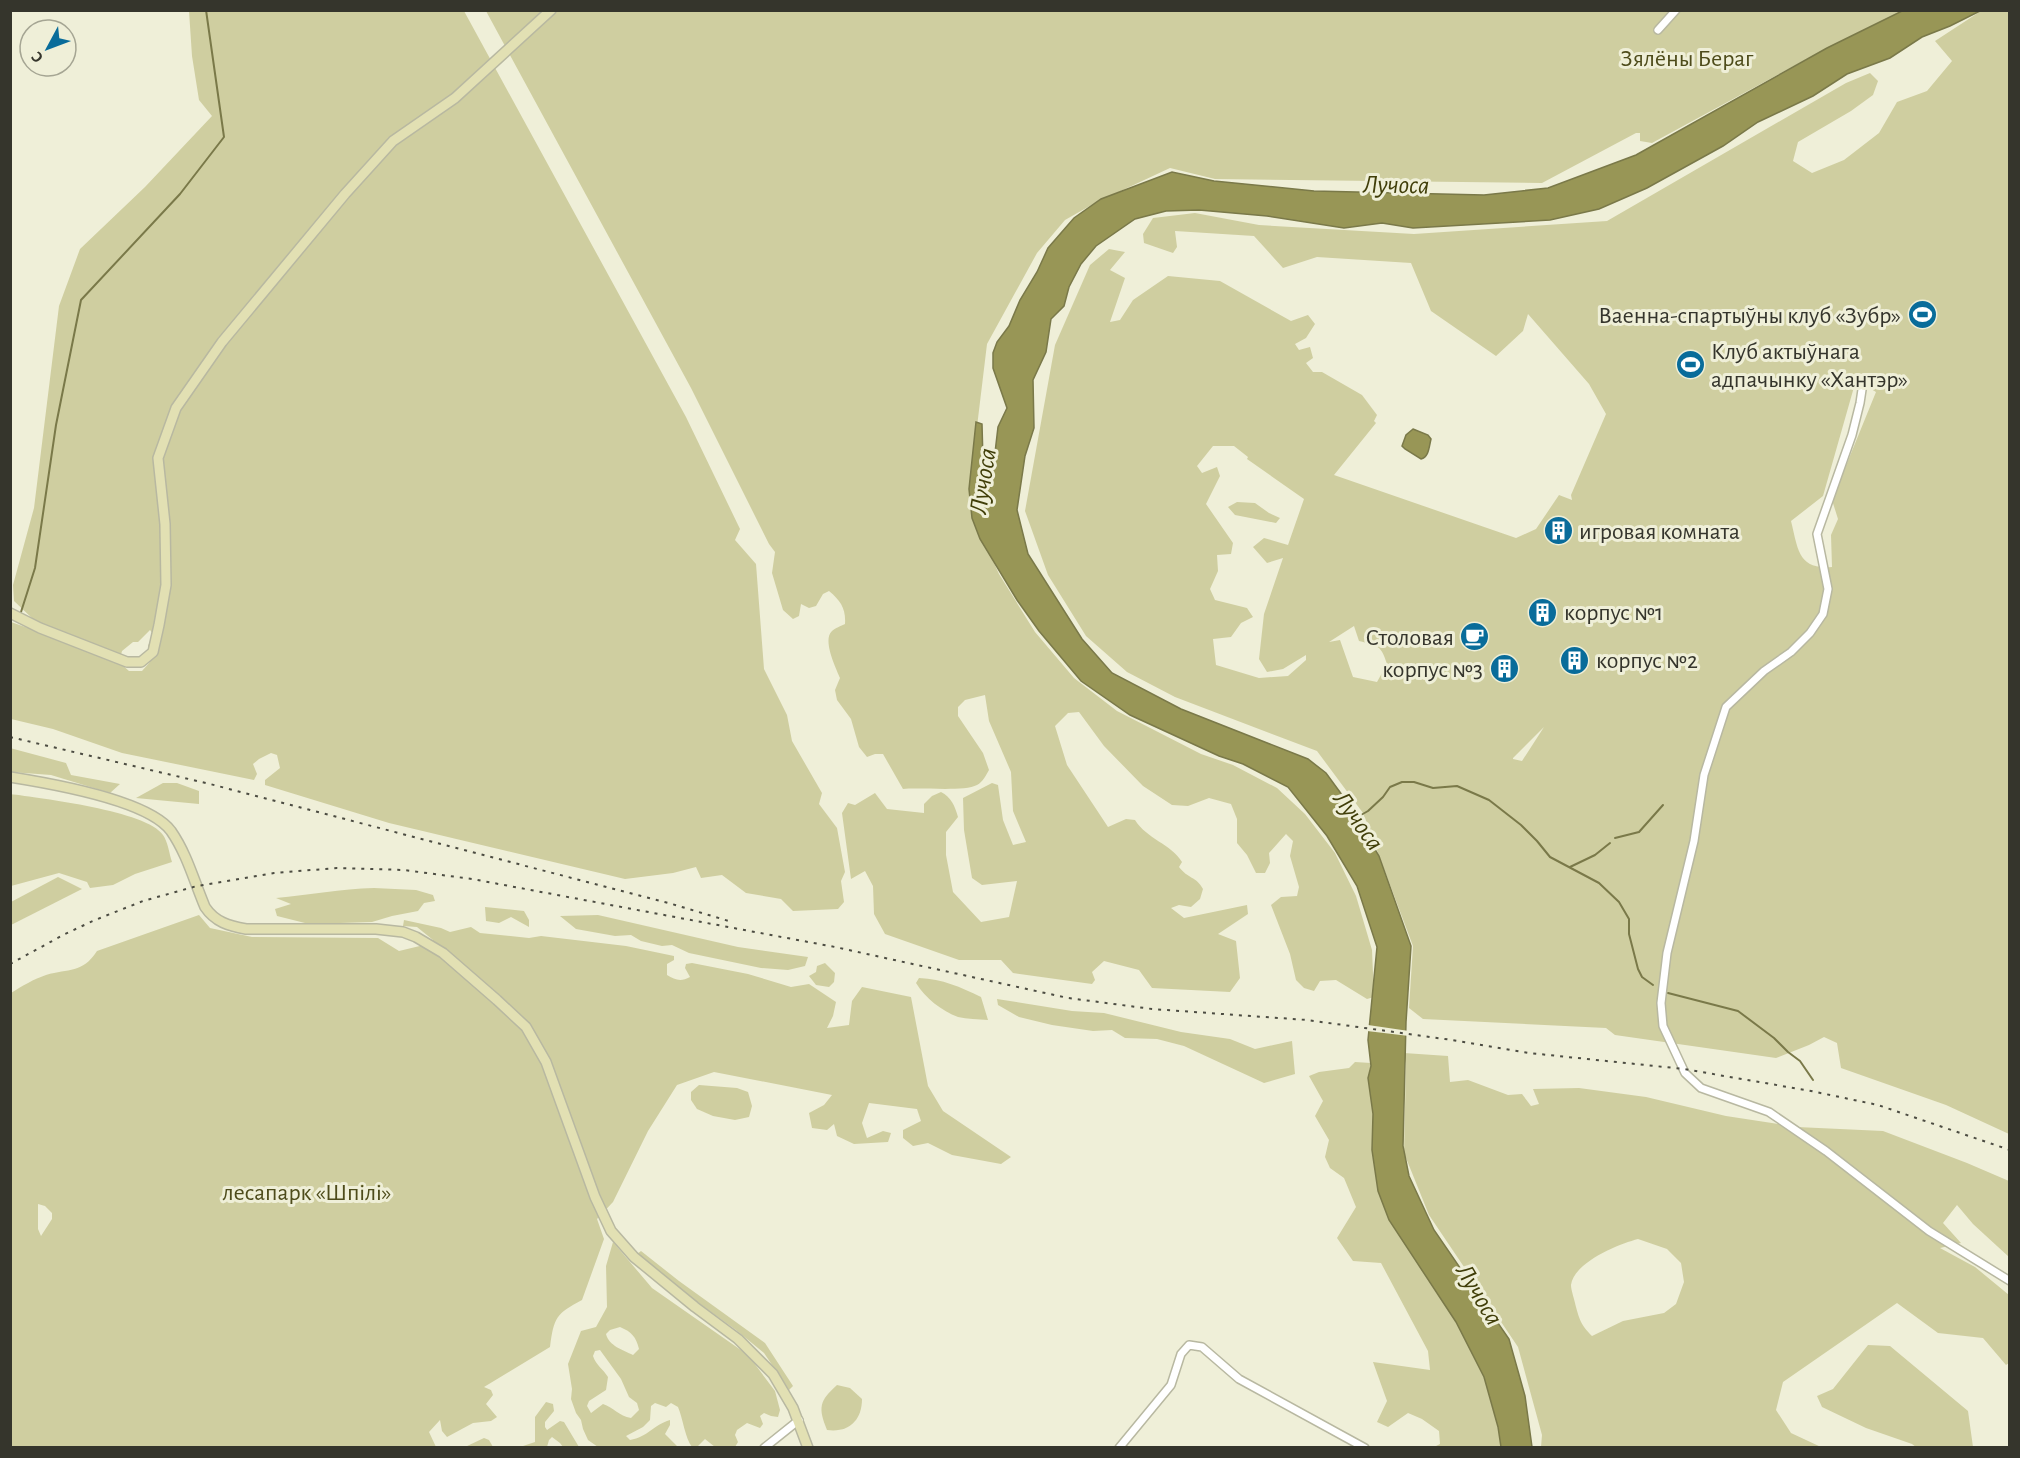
<svg xmlns="http://www.w3.org/2000/svg" width="2020" height="1458" font-family="'Alegreya Sans',sans-serif">
<style>
.green{fill:#cfcea0;fill-rule:evenodd}
.water{fill:#989656;stroke:#7a7949;stroke-width:1.5}
.pier{fill:#efefd8}
.lines{fill:none;stroke-linecap:round;stroke-linejoin:round}
.stream{stroke:#7a7949;stroke-width:2}
.street-casing{stroke:#b8b8a1;stroke-width:10}
.secondary-casing{stroke:#b8b8a1;stroke-width:12}
.street{stroke:#fff;stroke-width:7}
.secondary{stroke:#e2e0b3;stroke-width:9}
.rail{stroke:#4c4c42;stroke-width:2;stroke-dasharray:3 6;stroke-linecap:butt}
.labels{text-anchor:middle;stroke-width:6;stroke-linejoin:round;paint-order:stroke}
.park-label{font-size:24px;fill:#4e4c1b;stroke:#efefd8}
.poi-label{font-size:24px;fill:#35352c;stroke:#efefd8;text-anchor:start}
.water-label{font-size:26px;font-style:italic;fill:#403e09;stroke:#efefd8}
</style>
<rect width="100%" height="100%" fill="#efefd8"/>
<!-- green -->
<g class="green">
<path d="M189,11H464L686,417L740,529L735,540L756,564L764,669L787,715L792,741L822,793L819,804L837,828L845,872L841,881L844,902L838,909L793,911L781,899L746,893L722,875L701,878L696,867L673,873L625,879L389,823L265,785V780L280,768L277,755L271,753L259,759L253,764L257,774L254,780L122,753L53,729L11,719V622L28,628L34,620L14,601L13,585L34,508L59,306L80,249L145,187L212,116L199,100L192,56ZM150,630L153,634L148,646L150,662L142,671H129L119,662L122,651L133,642H138Z"/>
<path d="M486,11H1902L1827,48L1652,143L1640,141V133H1636L1542,183L1215,179L1170,168L1095,203L1065,220L1037,253L987,344L976,435L971,512L999,574L1035,632L1074,678L1117,711L1201,754L1233,765L1277,788L1305,814L1335,853L1356,896L1372,950L1374,997L1367,999L1336,980L1320,981L1314,991L1304,988L1296,980L1290,954L1271,905L1281,897L1297,896L1299,887L1290,856L1293,841L1286,834L1269,853L1270,863L1265,873H1256L1247,855L1237,843V819L1231,804L1209,798L1188,806L1172,805L1143,786L1104,746L1079,712L1068,713L1055,726L1067,765L1108,827L1126,819L1135,820C1147,839 1171,844 1182,862L1179,867C1188,879 1196,876 1203,889L1200,899L1191,907L1179,905L1171,908L1184,918L1247,905L1248,914L1218,934L1236,941L1240,978L1230,992L1152,988L1139,970L1104,961L1092,972L1095,980L1092,984L1013,973L1001,960H959L885,934L874,914L873,886L865,871L851,879L842,813L848,803L855,805L875,793L887,809L924,813V804L932,796L941,792C951,797 955,806 958,817L946,832V855L953,892L981,922L1009,917L1017,881L982,885L972,878L964,830L963,798L992,783L998,785L1003,820L1013,845L1026,842L1013,811L1011,772L989,721L985,695L965,700L958,707V716L983,753L989,770C986,775 983,782 977,785C964,792 920,787 903,789L883,754H875L867,757L859,747L851,719L837,700L835,690L840,678C836,668 822,640 832,631C835,628 841,626 845,624C846,609 841,601 829,591L823,594L816,606L809,608L801,604L799,616L793,619L783,610L772,573L775,552L769,544L691,388Z"/>
<path d="M1981,11H2009V1134L1946,1105L1841,1068L1837,1043L1824,1037L1809,1045L1776,1058L1615,1035L1606,1028L1423,1019L1409,1008L1413,946L1363,813L1317,751L1175,697L1127,672L1086,636L1048,575L1025,511L1055,345L1090,265L1109,249L1125,252L1110,270L1125,278L1110,322L1120,320L1133,300L1168,276L1220,281L1291,321L1308,315L1315,324L1306,338L1295,344L1299,350L1310,347L1313,358L1306,363L1313,372H1322L1362,395L1377,415L1374,421L1376,423L1334,475L1516,538L1536,529L1559,495L1572,500L1571,495L1606,414L1589,384L1528,314L1523,331L1496,356L1431,311L1411,263L1317,257L1283,268L1254,236L1175,231L1177,247L1173,253L1144,243L1143,234L1153,218L1195,213L1259,225L1414,234L1607,221L1846,83L1870,73L1878,81L1873,95L1851,111L1798,142L1793,161L1812,173L1844,160L1879,133L1897,102L1927,91L1952,61L1935,41ZM1856,380L1876,392L1832,500L1838,519L1831,535L1832,567C1798,570 1798,549 1791,521L1823,496ZM1213,446H1234L1248,457L1247,459L1304,499L1288,545L1264,538L1253,547L1267,563L1283,558L1264,614L1259,659L1267,672L1283,669L1306,655V660L1288,676L1259,678L1216,665L1213,639L1231,637L1241,623L1253,617L1247,608L1215,600L1210,589L1218,571L1217,555L1231,554L1233,543L1206,504L1220,476L1217,467L1202,473L1197,466ZM1354,626L1359,641C1378,646 1381,645 1387,664L1377,682L1353,677L1340,640L1329,642ZM1544,727L1522,761L1513,759V758Z"/>
<path d="M1237,502L1255,503L1269,513L1280,518L1276,523L1235,515L1228,507Z"/>
<path d="M10,748L66,763L71,775L120,784L110,793L51,775L11,772Z"/>
<path d="M163,783H177L199,791V804L136,798Z"/>
<path d="M10,794C40,798 148,811 163,835C168,842 169,853 172,862L135,874L113,885L90,888L87,882L59,873L11,886Z"/>
<path d="M58,877L82,889L11,925V902Z"/>
<path d="M374,888L416,890L433,895L435,901L424,903L418,911L392,916L372,922L309,924L277,916L275,909L291,904L276,898C309,895 341,889 374,888Z"/>
<path d="M485,907L524,911L529,920V927L511,917L499,923L486,921Z"/>
<path d="M199,915L210,928L252,937L378,938L399,951L424,945L433,940L417,927L403,926L404,920L441,928L450,932L471,927L480,933L529,938L541,936L626,946L674,956V960L667,964V975C675,980 681,982 690,977L685,968L686,964L692,963L748,974L791,987L809,984L836,1002L833,1016L827,1028L849,1025L852,1001L862,987L911,997L928,1086L943,1111L1011,1157L1001,1164L952,1155L928,1143L913,1146L903,1138V1130L921,1121L917,1109L869,1103L862,1123L867,1138L883,1131L891,1133L888,1142L854,1144L837,1136L834,1124L827,1130L812,1128L809,1113L824,1105L832,1095L714,1072L677,1085L648,1131L613,1202L597,1219L604,1239L582,1300C556,1314 554,1317 550,1347L484,1387L491,1390L493,1395L486,1404L497,1417L491,1421L473,1423L447,1437L442,1431L440,1420L429,1432L436,1447L11,1448V993C22,986 34,979 46,975C69,968 82,974 97,951ZM38,1204L45,1206L52,1213V1219L41,1236L38,1229Z"/>
<path d="M598,915L738,947L808,957L805,966L788,970L761,968L689,953L672,945L662,946L641,941L631,935L615,936L576,929L560,916Z"/>
<path d="M825,963L835,973L834,982L829,987L816,985L809,976L816,972L817,966Z"/>
<path d="M919,978C943,979 960,987 981,997L988,1020C978,1019 967,1019 958,1017C942,1011 925,998 916,983Z"/>
<path d="M997,999L1072,1011L1104,1013L1181,1032L1230,1039L1255,1049L1292,1041L1295,1074L1264,1083L1184,1046L1157,1039L1125,1038L1112,1030L1093,1031L1052,1025L1019,1017L998,1005Z"/>
<path d="M1404,1053L1448,1056L1450,1082L1468,1080L1508,1095L1522,1094L1531,1106L1539,1104L1533,1089L1579,1088L1646,1097L1726,1116L1797,1127L1883,1131L1967,1163L2009,1181V1257L1973,1224L1957,1205L1943,1223L1961,1243L1940,1248L1975,1267L2009,1295V1363L2006,1365L1983,1338L1938,1333L1897,1303L1783,1382L1776,1410L1791,1433L1821,1447H1541L1542,1435L1518,1347L1429,1215L1404,1153L1406,1063ZM1638,1239L1667,1249L1681,1263L1684,1282L1676,1304L1664,1313L1623,1321L1592,1336C1581,1325 1579,1319 1575,1303C1574,1298 1571,1290 1571,1285C1574,1262 1619,1244 1638,1239Z"/>
<path d="M1355,1062L1371,1063L1368,1078L1373,1114L1372,1150L1378,1191L1389,1220L1456,1322L1484,1377L1498,1427L1501,1447H1434L1440,1444L1439,1431L1422,1419L1408,1413L1388,1427L1377,1422L1387,1401L1373,1362L1430,1370L1428,1351L1381,1263L1353,1261L1337,1238L1356,1207L1344,1178L1330,1168L1325,1157L1329,1140L1315,1116L1323,1101L1309,1076L1319,1072L1349,1068Z"/>
<path d="M699,1085L737,1088L748,1092L752,1106L749,1117L735,1120L713,1116L697,1109L691,1100V1092Z"/>
<path d="M613,1242L652,1288L748,1355L775,1391L780,1410L778,1417L771,1416L764,1413L760,1416L763,1424L760,1428L747,1423L737,1430L735,1435L738,1442L735,1447H715L705,1439L697,1447H692C685,1438 683,1419 678,1407L671,1403L666,1407L655,1403L651,1406L650,1420L643,1427L626,1436L630,1440C648,1437 653,1425 670,1420V1425L665,1434L678,1447H598L588,1440L583,1429L581,1420L576,1413L571,1399L572,1389L568,1364L581,1331L596,1327L607,1307L606,1266ZM620,1327C632,1332 636,1337 639,1349L633,1355C623,1350 609,1346 606,1334L610,1330ZM600,1350L621,1379L629,1397L637,1403L639,1410L631,1418C619,1416 613,1407 603,1404L591,1413L587,1406L589,1401L606,1390L608,1377C603,1369 596,1365 593,1356L595,1351Z"/>
<path d="M641,1251L679,1281L765,1343L793,1386L789,1390L764,1353L736,1330L664,1278L637,1254Z"/>
<path d="M1868,1345L1890,1346L1968,1411L1973,1447H1916L1912,1444L1866,1428L1822,1407L1817,1396L1833,1389Z"/>
<path d="M837,1385L850,1388L862,1399C862,1420 849,1433 827,1430C818,1408 819,1401 837,1385Z"/>
<path d="M546,1402L553,1404L554,1411L545,1422V1427L547,1430L560,1421L564,1422L579,1447H563L560,1443L552,1437L549,1440L547,1447H520L535,1442V1417Z"/>
<path d="M484,1438L489,1440L493,1447H465Z"/>
</g>
<!-- water -->
<g class="water">
<path d="M1902,11H1980L1950,26L1922,37L1890,58L1847,74L1813,96L1758,122L1723,146L1647,188L1599,209L1550,220L1413,228L1382,223L1344,228L1267,216L1199,210L1166,211L1135,219L1096,246L1081,264L1069,287L1064,306L1051,319L1046,352L1033,380L1034,428L1025,456L1017,510L1028,554L1082,639L1112,673L1181,709L1308,759L1326,773L1345,799L1379,856L1411,946L1406,1022L1403,1146L1409,1176L1434,1230L1509,1339L1525,1396L1532,1447H1501L1498,1427L1484,1377L1456,1322L1389,1220L1378,1191L1372,1150L1373,1114L1368,1078L1371,1066L1368,1040L1377,947L1357,886L1327,836L1288,787L1243,764L1219,756L1130,715L1081,681L1039,631L1017,600L980,539L972,518L969,489L976,422L982,424L983,461L991,487L998,427L1007,408L993,368V353L997,342L1009,326L1020,300L1037,272L1048,248L1074,218L1101,199L1172,172L1214,181L1314,191L1484,195L1548,188L1636,155L1827,48Z"/>
<path d="M1413,429L1428,435L1431,439C1429,447 1429,457 1421,459L1405,449L1402,446L1406,435Z"/>
</g>
<!-- pier -->
<path class="pier" d="M1368,1025L1409,1031V1036L1367,1031Z"/>
<g class="lines">
<!-- stream -->
<g class="stream">
<path d="M21,612L35,568L56,425L81,300L180,194L224,137L206,10"/>
<path d="M1354,819L1368,811L1383,797L1390,787L1402,782H1414L1433,788L1457,786L1489,800L1521,825L1537,841L1550,857L1599,883L1619,902L1629,919V934L1638,969L1642,977L1653,985"/>
<path d="M1615,838L1639,832L1663,805"/>
<path d="M1570,867L1595,855L1610,843"/>
<path d="M1668,993L1738,1011L1774,1038L1788,1052L1800,1061L1813,1080"/>
</g>
<defs>
<g id="street">
<path d="M1658,30L1676,10"/>
<path d="M1863,383L1860,403L1852,435L1817,534L1828,589L1823,614L1810,633L1791,652L1764,671L1726,707L1704,775L1694,841L1667,953L1661,1003L1663,1026L1685,1073L1701,1088L1769,1112L1826,1151L1929,1231L2010,1281"/>
<path d="M764,1448L799,1420"/>
<path d="M1119,1448L1171,1385L1181,1354L1189,1345L1202,1347L1239,1379L1365,1448"/>
</g>
<g id="secondary">
<path d="M10,613L40,628L127,662H141L153,652L159,625L166,585L165,524L158,458L176,408L222,342L345,194L393,141L455,98L551,10"/>
<path d="M10,777C48,783 148,800 171,831C187,854 194,881 205,907C215,922 229,926 246,929H376L403,932L416,937L443,953L497,1000L526,1027L546,1062L595,1197L611,1231L634,1257L695,1307L738,1339L773,1374L793,1408L808,1448"/>
</g>
</defs>
<!-- street casing -->
<use href="#street" class="street-casing"/>
<!-- secondary casing -->
<use href="#secondary" class="secondary-casing"/>
<!-- street -->
<use href="#street" class="street"/>
<!-- secondary -->
<use href="#secondary" class="secondary"/>
<!-- rail -->
<g class="rail">
<path d="M10,737L210,784L672,904L732,922"/>
<path d="M10,964L65,934L95,920L143,901L197,886L274,873L337,868L404,870L472,879L835,947L1068,998L1152,1009L1307,1020L1452,1040L1529,1053L1684,1069L1811,1091L1878,1105L2010,1150"/>
</g>
</g>
<!-- icons -->
<defs>
<symbol id="stadium-disc" viewBox="-11 -11 22 22"><circle r="9.5" fill="#096c9a" stroke="#efefd8"/><path d="M0-5a6.5 5 0 1 0 0 10a6.5 5 0 1 0 0-10ZM-3.5-1.8h7v3.6h-7Z" fill="#fff"/></symbol>
<symbol id="building-disc" viewBox="-11 -11 22 22"><circle r="9.5" fill="#096c9a" stroke="#efefd8"/><path d="M-4-6H4V6H1V3H-1V6H-4ZM-2.5-4.3h1.7v1.8h-1.7ZM.8-4.3h1.7v1.8H.8ZM-2.5-1h1.7V.8h-1.7ZM.8-1h1.7V.8H.8Z" fill="#fff"/></symbol>
<symbol id="cafe-disc" viewBox="-11 -11 22 22"><circle r="9.5" fill="#096c9a" stroke="#efefd8"/><path d="M-5.5-4.5H6V0H3Q3 3.5 0 3.5H-2.5Q-5.5 3.5-5.5 0ZM3-3.2v2h1.7v-2ZM-6 4.5H4V6H-6Z" fill="#fff"/></symbol>
</defs>
<g fill-rule="evenodd">
<use href="#stadium-disc" x="1906" y="298" width="33" height="33"/>
<use href="#stadium-disc" x="1674" y="348" width="33" height="33"/>
<use href="#building-disc" x="1542" y="514" width="33" height="33"/>
<use href="#building-disc" x="1526" y="596" width="33" height="33"/>
<use href="#cafe-disc" x="1458" y="620" width="33" height="33"/>
<use href="#building-disc" x="1558" y="644" width="33" height="33"/>
<use href="#building-disc" x="1488" y="652" width="33" height="33"/>
</g>
<g class="labels">
<!-- park labels -->
<g class="park-label">
<text x="1687" y="66">Зялёны Бераг</text>
<text x="307" y="1200">лесапарк «Шпілі»</text>
</g>
<!-- poi labels -->
<g class="poi-label">
<text x="1901" y="323" text-anchor="end">Ваенна-спартыўны клуб «Зубр»</text>
<text x="1711" y="359">Клуб актыўнага<tspan x="1711" dy="28">адпачынку «Хантэр»</tspan></text>
<text x="1579" y="539">игровая комната</text>
<text x="1564" y="620">корпус №1</text>
<text x="1454" y="645" text-anchor="end">Столовая</text>
<text x="1596" y="668">корпус №2</text>
<text x="1483" y="677" text-anchor="end">корпус №3</text>
</g>
<!-- water labels -->
<g class="water-label">
<text transform="translate(1396 184) rotate(1)" y="9">Лучоса</text>
<text transform="translate(982 481) rotate(-81)" y="9">Лучоса</text>
<text transform="translate(1359 820) rotate(54)" y="9">Лучоса</text>
<text transform="translate(1480 1294) rotate(59)" y="9">Лучоса</text>
</g>
</g>
<!-- border -->
<rect width="2020" height="1458" fill="none" stroke="#35352c" stroke-width="24"/>
<!-- north arrow -->
<g transform="translate(48 48) rotate(229)"><circle r="28" fill="#efefd8" stroke="#a5a593" stroke-width="1.5"/>
<path d="M0-4.5L10 22L0 15L-10 22Z" fill="#096c9a"/>
<text y="-9" font-size="16" font-weight="bold" text-anchor="middle" fill="#35352c">С</text>
</g>
</svg>
